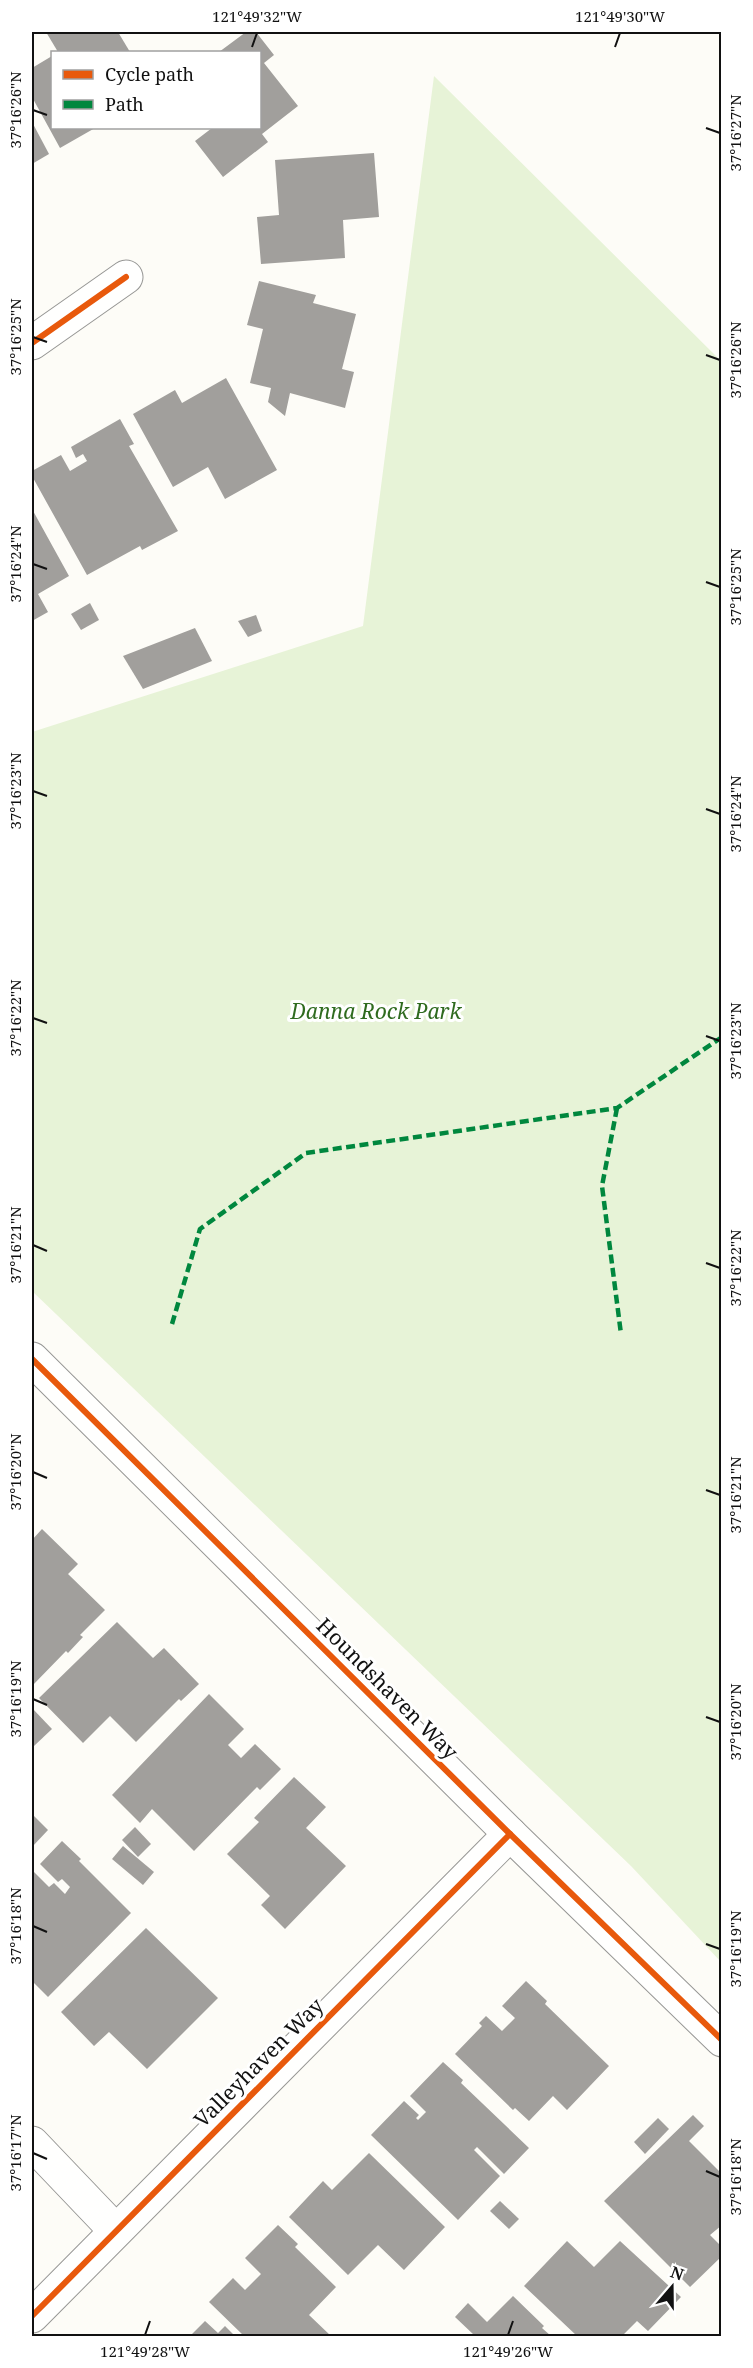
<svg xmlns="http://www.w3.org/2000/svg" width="753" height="2368" font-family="'Noto Serif',serif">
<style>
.green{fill:#e7f3d7}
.building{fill:#a19f9c}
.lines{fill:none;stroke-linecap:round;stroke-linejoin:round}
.minor-casing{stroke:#979795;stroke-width:35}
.minor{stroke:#fffffe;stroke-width:33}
.quiet{stroke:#00873e;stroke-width:4.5;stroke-dasharray:9 4.5;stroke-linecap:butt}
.cycleway-casing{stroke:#fff;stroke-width:10}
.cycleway{stroke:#e8590c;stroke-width:6}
.ticks{fill:none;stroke:#111;stroke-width:2}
.labels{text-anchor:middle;stroke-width:6;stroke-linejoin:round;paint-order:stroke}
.park-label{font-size:21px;font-style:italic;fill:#2f6b1f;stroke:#fff}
.street-label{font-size:21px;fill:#111;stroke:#fff}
.neatline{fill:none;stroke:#111;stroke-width:2}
.ticks-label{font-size:15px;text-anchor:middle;fill:#111}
</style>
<rect width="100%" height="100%" fill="#fdfcf7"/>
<!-- green -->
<path class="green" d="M434,76L721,361V1962L631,1866L32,1291V732L363,626Z"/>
<!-- building -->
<g class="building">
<path d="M46,32H118L130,52H58Z"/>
<path d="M246,32H256L274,55L264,63L298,106L262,134L268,142L223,177L195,141L212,128H260V52H219Z"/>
<path d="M52,56V128H95L60,148L32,97V68Z"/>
<path d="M32,122L49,154L32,164Z"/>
<path d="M374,153L379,217L343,220L345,258L261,264L257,217L279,215L275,160Z"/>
<path d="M259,281L316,295L313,303L356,314L342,369L354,372L345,408L290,393L285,416L268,402L271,388L250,383L263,329L247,325Z"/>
<path d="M226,378L277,470L225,499L208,467L173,487L133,414L175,390L182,403Z"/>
<path d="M120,419L134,444L129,446L178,531L142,550L140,546L87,575L32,476V471L61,455L70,471L87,461L83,454L76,458L71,447Z"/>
<path d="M32,509L69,576L38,594L48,612L32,621Z"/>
<path d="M90,603L99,620L81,630L71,614Z"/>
<path d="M256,615L262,631L248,637L238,621Z"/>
<path d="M195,628L212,661L143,689L123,656Z"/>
<path d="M42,1529L78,1564L68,1574L105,1610L80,1635L83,1637L68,1653L66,1651L32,1686V1540Z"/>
<path d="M117,1622L153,1658L164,1648L199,1684L181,1701L179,1699L136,1742L110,1716L83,1743L39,1698Z"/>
<path d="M209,1694L244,1729L228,1745L241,1758L255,1744L281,1769L260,1790L257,1787L194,1851L152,1809L140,1823L112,1795Z"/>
<path d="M32,1708L52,1729L34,1746L32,1743Z"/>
<path d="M294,1777L326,1807L306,1828L346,1866L285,1929L261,1905L270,1896L227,1854L259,1822L254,1818Z"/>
<path d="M32,1814L48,1830L32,1847Z"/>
<path d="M135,1827L151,1844L138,1857L122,1840Z"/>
<path d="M62,1841L81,1859L79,1861L131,1913L48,1997L32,1981V1870L49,1887L54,1883L65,1894L70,1887L62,1879L58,1882L40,1864Z"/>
<path d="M123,1846L154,1872L143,1885L112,1859Z"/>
<path d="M146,1928L218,1998L147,2069L109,2032L94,2046L61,2012Z"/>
<path d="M526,1981L547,2001L545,2004L609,2066L567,2110L553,2096L529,2121L515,2108L513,2110L455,2054L482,2026L479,2023L486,2016L502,2031L515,2018L502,2006Z"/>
<path d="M443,2062L463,2080L461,2083L529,2148L504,2174L477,2147L474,2150L500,2176L458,2220L371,2135L404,2101L419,2115L416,2118L418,2120L426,2112L410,2096Z"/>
<path d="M693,2115L704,2126L689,2141L722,2174V2225L710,2235L722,2247V2256L690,2287L604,2201Z"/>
<path d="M658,2118L669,2129L645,2154L634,2142Z"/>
<path d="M369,2153L445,2227L404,2270L378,2245L348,2275L289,2217L323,2181L332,2190Z"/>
<path d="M500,2201L519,2219L509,2229L490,2211Z"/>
<path d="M278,2225L298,2244L295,2247L336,2287L309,2315L331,2336H244L209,2302L233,2278L245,2290L261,2274L245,2258Z"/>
<path d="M567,2241L594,2267L620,2241L681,2297L648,2331L637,2321L622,2336H577L524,2286Z"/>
<path d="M513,2296L544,2326L542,2328L551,2336H472L474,2335L455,2317L468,2303L487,2322Z"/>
<path d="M205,2321L218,2333L225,2326L235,2336H190Z"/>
</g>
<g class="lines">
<defs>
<g id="minor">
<path d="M32,343L126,277"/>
<path d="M32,1359L510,1834L722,2040"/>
<path d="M32,2143L115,2230"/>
<path d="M32,2316L510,1834"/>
</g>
</defs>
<!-- minor casing -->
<use href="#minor" class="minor-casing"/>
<!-- minor -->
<use href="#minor" class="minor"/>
<!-- quiet -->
<g class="quiet">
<path d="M617,1108L602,1186L621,1334"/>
<path d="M172,1324L200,1229L306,1153L617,1108L722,1037"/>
</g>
<defs>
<g id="cycleway">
<path d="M32,343L126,277"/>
<path d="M32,1359L510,1834L722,2040"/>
<path d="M32,2316L510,1834"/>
</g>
</defs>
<!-- cycleway casing -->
<use href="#cycleway" class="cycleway-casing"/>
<!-- cycleway -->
<use href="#cycleway" class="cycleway"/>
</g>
<!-- ticks -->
<path class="ticks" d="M252,47L257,33M615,47L620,33M33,110L47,115M706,128L720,133M33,337L47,342M706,355L720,360M33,564L47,569M706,582L720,587M33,791L47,796M706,809L720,814M33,1018L47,1023M706,1036L720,1041M33,1245L47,1251M706,1263L720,1268M33,1472L47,1478M706,1490L720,1495M33,1699L47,1705M706,1717L720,1722M33,1926L47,1932M706,1944L720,1949M33,2153L47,2159M706,2171L720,2177M145,2335L150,2321M508,2335L513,2321"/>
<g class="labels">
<!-- park labels -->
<g class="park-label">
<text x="376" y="1019">Danna Rock Park</text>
</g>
<!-- street labels -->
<g class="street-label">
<text transform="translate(387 1689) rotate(45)" y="7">Houndshaven Way</text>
<text transform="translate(259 2063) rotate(-45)" y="7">Valleyhaven Way</text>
</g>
</g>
<!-- border -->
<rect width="753" height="2368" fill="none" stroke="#ffffff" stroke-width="66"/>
<!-- legend -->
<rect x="51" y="51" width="210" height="78" fill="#ffffff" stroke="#a0a0a0" stroke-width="1.5"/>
<rect x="63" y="70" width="30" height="9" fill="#e8590c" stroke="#a0a0a0" stroke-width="1.5"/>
<text x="105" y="81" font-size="18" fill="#111111">Cycle path</text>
<rect x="63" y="100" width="30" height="9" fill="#00873e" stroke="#a0a0a0" stroke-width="1.5"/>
<text x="105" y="111" font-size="18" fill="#111111">Path</text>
<!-- north arrow -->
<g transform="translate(672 2287) rotate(20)" stroke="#ffffff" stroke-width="4.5" paint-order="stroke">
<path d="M0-4.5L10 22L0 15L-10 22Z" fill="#111111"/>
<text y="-9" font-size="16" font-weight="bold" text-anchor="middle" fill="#111111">N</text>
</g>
<rect x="33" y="33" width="687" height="2302" class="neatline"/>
<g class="ticks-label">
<text x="257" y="22">121°49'32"W</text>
<text x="620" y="22">121°49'30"W</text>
<text transform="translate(16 110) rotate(-90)" y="5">37°16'26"N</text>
<text transform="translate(736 133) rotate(-90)" y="5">37°16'27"N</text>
<text transform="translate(16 337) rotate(-90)" y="5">37°16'25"N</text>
<text transform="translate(736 360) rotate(-90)" y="5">37°16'26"N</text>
<text transform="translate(16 564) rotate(-90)" y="5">37°16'24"N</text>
<text transform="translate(736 587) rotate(-90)" y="5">37°16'25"N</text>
<text transform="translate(16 791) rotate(-90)" y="5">37°16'23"N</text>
<text transform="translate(736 814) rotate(-90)" y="5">37°16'24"N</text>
<text transform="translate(16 1018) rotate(-90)" y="5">37°16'22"N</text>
<text transform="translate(736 1041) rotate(-90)" y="5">37°16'23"N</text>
<text transform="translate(16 1245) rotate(-90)" y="5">37°16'21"N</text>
<text transform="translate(736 1268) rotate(-90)" y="5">37°16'22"N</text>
<text transform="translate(16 1472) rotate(-90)" y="5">37°16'20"N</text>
<text transform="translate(736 1495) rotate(-90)" y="5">37°16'21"N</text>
<text transform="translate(16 1699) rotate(-90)" y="5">37°16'19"N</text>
<text transform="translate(736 1722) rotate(-90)" y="5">37°16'20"N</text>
<text transform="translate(16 1926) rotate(-90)" y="5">37°16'18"N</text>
<text transform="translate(736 1949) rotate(-90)" y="5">37°16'19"N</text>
<text transform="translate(16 2153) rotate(-90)" y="5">37°16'17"N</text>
<text transform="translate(736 2177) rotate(-90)" y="5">37°16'18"N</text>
<text x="145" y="2357">121°49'28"W</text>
<text x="508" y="2357">121°49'26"W</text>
</g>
</svg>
